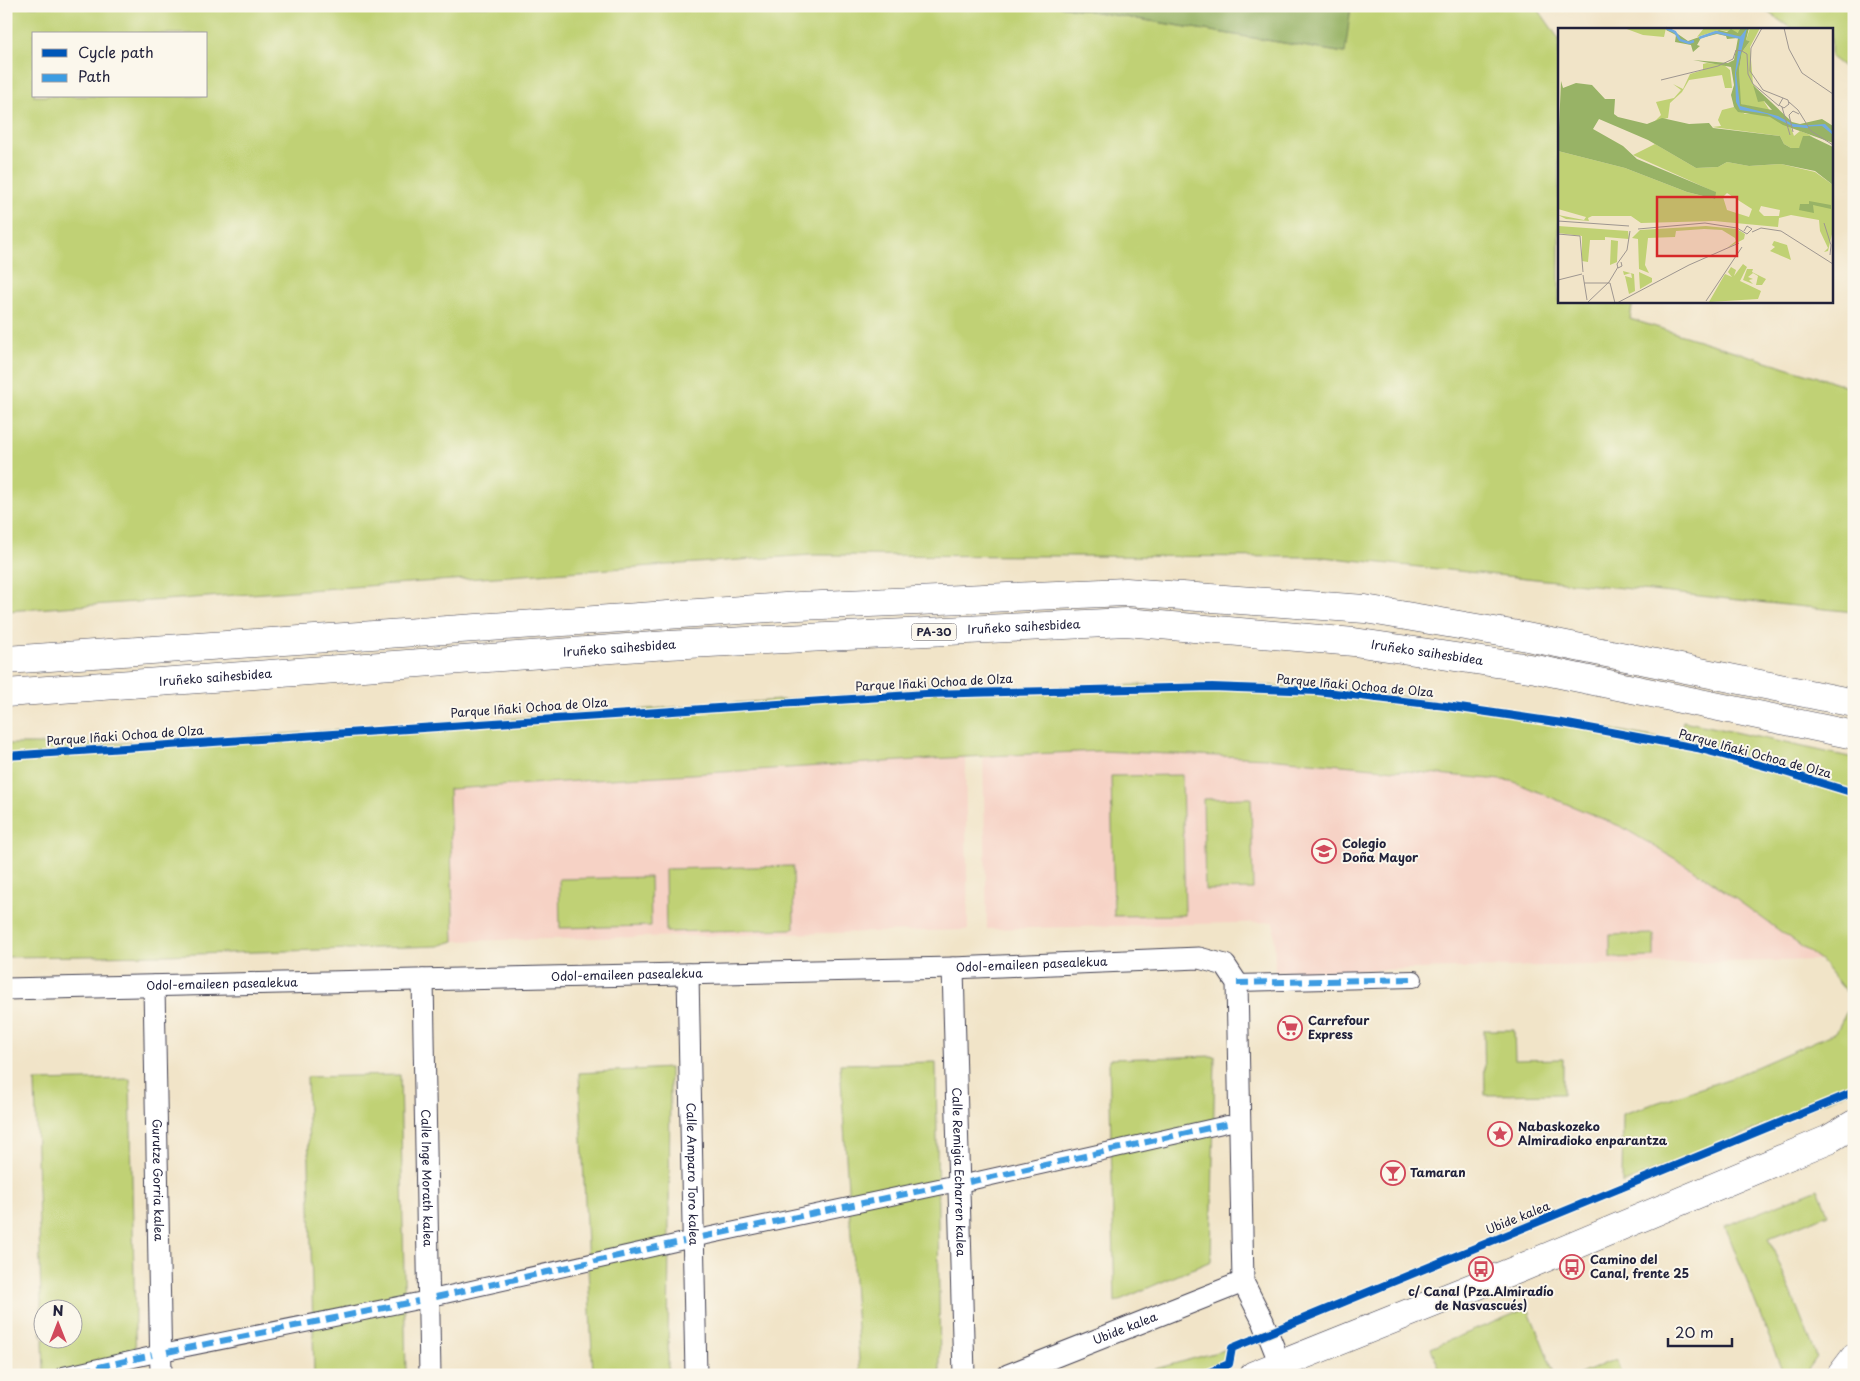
<svg xmlns="http://www.w3.org/2000/svg" width="1860" height="1381" font-family="'Playpen Sans',sans-serif">
<style>
.built{fill:#f6d2c5}
.green{fill:#c0d174;stroke:#717a58;fill-rule:evenodd}
.forest{fill:#98b366;stroke:#5d6a50}
.lines{fill:none;stroke-linecap:round;stroke-linejoin:round}
.pedestrian-casing{stroke:#413f50;stroke-width:18}
.minor-casing{stroke:#413f50;stroke-width:23}
.tertiary-casing{stroke:#413f50;stroke-width:29}
.secondary-casing{stroke:#413f50;stroke-width:29}
.trunk-casing{stroke:#413f50;stroke-width:29}
.pedestrian{stroke:#fff;stroke-width:16}
.minor{stroke:#fff;stroke-width:21}
.tertiary{stroke:#fff;stroke-width:28}
.secondary{stroke:#fff;stroke-width:28}
.trunk{stroke:#fff;stroke-width:28}
.quiet{stroke:#3c9ce2;stroke-width:6;stroke-dasharray:12 6;stroke-linecap:butt}
.cycleway-casing{stroke:#fbf7ec;stroke-width:11}
.cycleway{stroke:#0057b8;stroke-width:8}
.labels{text-anchor:middle;stroke-width:4;stroke-linejoin:round;paint-order:stroke}
.shield{fill:#fbf7ec;stroke:#636270;stroke-width:1}
.shield-label{font-size:11px;font-weight:bold;fill:#22223b}
.street-label{font-size:12px;fill:#22223b;stroke:#fbf7ec}
.poi-label{font-size:12px;font-weight:bold;fill:#22223b;stroke:#fbf7ec;text-anchor:start}
.inset-river{fill:none;stroke:#72abe2;stroke-width:2.5}
.inset-road{fill:none;stroke:#9e9690;stroke-width:1}
.view{fill:#d62828;fill-opacity:0.15;stroke:#d62828;stroke-width:2.5}
.inset-edge{fill:none;stroke:#22223b;stroke-width:2.5}
</style>
<rect width="100%" height="100%" fill="#fbf7ec"/>
<filter id="ink" filterUnits="userSpaceOnUse"><feTurbulence type="fractalNoise" baseFrequency=".02" numOctaves="2"/><feDisplacementMap in="SourceGraphic" scale="10" xChannelSelector="R" yChannelSelector="G"/><feConvolveMatrix kernelMatrix="1 2 1 2 8 2 1 2 1" color-interpolation-filters="sRGB"/></filter>
<filter id="wash" filterUnits="userSpaceOnUse"><feTurbulence type="fractalNoise" baseFrequency=".0096" numOctaves="4" result="noise"/><feDisplacementMap in="SourceGraphic" scale="20" xChannelSelector="R" yChannelSelector="G"/><feGaussianBlur stdDeviation="1.12" result="paint"/><feColorMatrix in="noise" values="0 0 0 0 0 0 0 0 0 0 0 0 0 0 0 0 0 1.4 0 .05"/><feComposite in="paint" operator="in"/></filter>
<g filter="url(#wash)">
<rect width="100%" height="100%" fill="#f1e4c8"/>
<!-- built -->
<g class="built">
<path d="M1099,751L1268,758L1512,781L1622,827L1704,876L1820,960L1275,972L1274,922L987,929L983,753Z"/>
<path d="M965,757L968,930L454,941L448,789Z"/>
</g>
<!-- green -->
<g class="green">
<path d="M6,6H1059L1344,53L1351,6H1536L1559,39V301H1633L1630,319L1854,388V612L1323,557L811,555L6,611ZM34,34H206V96H34Z"/>
<path d="M1759,6H1854V75L1831,57V29H1792Z"/>
<path d="M1139,685C1175,685 1212,684 1248,685C1393,689 1537,715 1679,742L1683,721L1854,758V1089L1622,1184L1623,1114L1731,1078L1836,1032L1853,1000L1820,960L1704,876L1622,827L1512,781L1268,758L1099,751L965,757L449,789L454,941L438,946L166,955L6,957V744H100L196,740L883,693Z"/>
<path d="M1182,775L1185,915L1114,916L1111,776Z"/>
<path d="M1251,798L1253,889L1205,890L1203,799Z"/>
<path d="M793,866L794,929L666,932L665,869Z"/>
<path d="M650,877L651,926L560,928L559,879Z"/>
<path d="M1654,934V957L1610,958V935Z"/>
<path d="M1484,1030H1514L1515,1060L1563,1059V1094L1485,1095Z"/>
<path d="M1215,1056L1211,1261L1115,1302L1109,1059Z"/>
<path d="M936,1062L940,1371L931,1375H860L840,1064Z"/>
<path d="M670,1068L668,1375H593L579,1073Z"/>
<path d="M400,1075L406,1375H314L307,1077Z"/>
<path d="M130,1079L136,1375H44L43,1339L72,1338V1308H42V1337L35,1081Z"/>
<path d="M1818,1189L1828,1214L1769,1238L1817,1357L1804,1375H1784L1725,1226Z"/>
<path d="M1528,1308L1555,1375H1442L1431,1348Z"/>
<path d="M1232,1348L1229,1364L1203,1375H1133Z"/>
<path d="M1616,1359L1622,1375H1578Z"/>
</g>
<!-- forest -->
<path class="forest" d="M1059,6H1351L1345,53Z"/>
</g>
<g filter="url(#ink)">
<g class="lines">
<defs>
<g id="pedestrian">
<path d="M1237,983L1414,979"/>
<path d="M969,1182L1227,1124"/>
<path d="M702,1237L948,1185"/>
<path d="M436,1297L684,1241"/>
<path d="M167,1352L418,1301"/>
<path d="M63,1375L152,1355"/>
</g>
<g id="minor">
<path id="s1" d="M953,968L964,1375"/>
<path id="s2" d="M688,974L696,1375"/>
<path id="s3" d="M423,980L430,1375"/>
<path id="s4" d="M154,986L161,1375"/>
<path id="s5" d="M6,989L953,968L1199,958L1225,965L1237,983L1243,1282L1263,1321L1280,1364"/>
<path id="s6" d="M1008,1375L1243,1282"/>
</g>
<path id="tertiary" d="M1254,1375L1521,1268L1829,1139L1854,1124"/>
<path id="secondary" d="M1841,1375L1854,1358"/>
<g id="trunk">
<path d="M6,660L799,606L1126,592L1365,609L1512,634L1854,703"/>
<path id="s7" d="M6,693L668,645L1126,622L1354,642L1536,669L1854,735"/>
</g>
</defs>
<!-- pedestrian casing -->
<use href="#pedestrian" class="pedestrian-casing"/>
<!-- minor casing -->
<use href="#minor" class="minor-casing"/>
<!-- tertiary casing -->
<use href="#tertiary" class="tertiary-casing"/>
<!-- secondary casing -->
<use href="#secondary" class="secondary-casing"/>
<!-- trunk casing -->
<use href="#trunk" class="trunk-casing"/>
<!-- pedestrian -->
<use href="#pedestrian" class="pedestrian"/>
<!-- minor -->
<use href="#minor" class="minor"/>
<!-- tertiary -->
<use href="#tertiary" class="tertiary"/>
<!-- secondary -->
<use href="#secondary" class="secondary"/>
<!-- trunk -->
<use href="#trunk" class="trunk"/>
<!-- quiet -->
<g class="quiet">
<path d="M1237,983L1414,979"/>
<path d="M969,1182L1227,1124"/>
<path d="M702,1237L948,1185"/>
<path d="M436,1297L684,1241"/>
<path d="M167,1352L418,1301"/>
<path d="M63,1375L152,1355"/>
</g>
<defs>
<g id="cycleway">
<path d="M6,756L926,694L1212,687L1317,691L1446,706L1562,723L1697,748L1772,768L1854,793"/>
<path d="M1203,1375L1229,1364L1232,1348L1854,1092"/>
</g>
</defs>
<!-- cycleway casing -->
<use href="#cycleway" class="cycleway-casing"/>
<!-- cycleway -->
<use href="#cycleway" class="cycleway"/>
</g>
</g>
<!-- icons -->
<defs>
<symbol id="school-ring" viewBox="-11 -11 22 22"><circle r="9.5" fill="#fbf7ec" stroke="#d1495b" stroke-width="1.5"/><path d="M0-5L7-2L0 1L-7-2ZM-4 1L0 2.5L4 1V4Q0 6-4 4Z" fill="#d1495b"/></symbol>
<symbol id="supermarket-ring" viewBox="-11 -11 22 22"><circle r="9.5" fill="#fbf7ec" stroke="#d1495b" stroke-width="1.5"/><path d="M-6-5.5h2.5l.6 2H6L4.5 2H-2.5L-4.4-4H-6ZM-1.5 3.2a1.3 1.3 0 1 0 .1 0ZM3 3.2a1.3 1.3 0 1 0 .1 0Z" fill="#d1495b"/></symbol>
<symbol id="sight-ring" viewBox="-11 -11 22 22"><circle r="9.5" fill="#fbf7ec" stroke="#d1495b" stroke-width="1.5"/><path d="M0-6L1.8-2.2L6-1.7L2.9 1.2L3.7 5.4L0 3.3L-3.7 5.4L-2.9 1.2L-6-1.7L-1.8-2.2Z" fill="#d1495b"/></symbol>
<symbol id="bar-ring" viewBox="-11 -11 22 22"><circle r="9.5" fill="#fbf7ec" stroke="#d1495b" stroke-width="1.5"/><path d="M-6-5H6L.8 .8V4.5H3.5V6h-7V4.5H-.8V.8Z" fill="#d1495b"/></symbol>
<symbol id="bus-ring" viewBox="-11 -11 22 22"><circle r="9.5" fill="#fbf7ec" stroke="#d1495b" stroke-width="1.5"/><path d="M-5-6H5V4H4V6H2V4H-2V6H-4V4H-5ZM-3.5-4V0h7V-4ZM-3.5 1.2v1.5H-2V1.2ZM2 1.2v1.5H3.5V1.2Z" fill="#d1495b"/></symbol>
</defs>
<g fill-rule="evenodd">
<use href="#school-ring" x="1310" y="837" width="28" height="28"/>
<use href="#supermarket-ring" x="1276" y="1014" width="28" height="28"/>
<use href="#sight-ring" x="1486" y="1120" width="28" height="28"/>
<use href="#bar-ring" x="1379" y="1159" width="28" height="28"/>
<use href="#bus-ring" x="1558" y="1253" width="28" height="28"/>
<use href="#bus-ring" x="1467" y="1255" width="28" height="28"/>
</g>
<g class="labels">
<!-- shield labels -->
<rect class="shield" x="911.5" y="623.5" width="45" height="17" rx="4"/>
<g class="shield-label">
<text x="934" y="636">PA-30</text>
</g>
<!-- street labels -->
<g class="street-label">
<text dy="4" stroke="none"><textPath href="#s7" startOffset="1020">Iruñeko saihesbidea</textPath></text>
<text dy="4" stroke="none"><textPath href="#s7" startOffset="615">Iruñeko saihesbidea</textPath></text>
<text dy="4" stroke="none"><textPath href="#s7" startOffset="1425">Iruñeko saihesbidea</textPath></text>
<text dy="4" stroke="none"><textPath href="#s7" startOffset="210">Iruñeko saihesbidea</textPath></text>
<text transform="translate(934 683) rotate(-3)" y="4">Parque Iñaki Ochoa de Olza</text>
<text transform="translate(1355 686) rotate(5)" y="4">Parque Iñaki Ochoa de Olza</text>
<text transform="translate(529 708) rotate(-4)" y="4">Parque Iñaki Ochoa de Olza</text>
<text transform="translate(125 736) rotate(-4)" y="4">Parque Iñaki Ochoa de Olza</text>
<text transform="translate(1755 754) rotate(15)" y="4">Parque Iñaki Ochoa de Olza</text>
<text dy="4" stroke="none"><textPath href="#s5" startOffset="1026">Odol-emaileen pasealekua</textPath></text>
<text dy="4" stroke="none"><textPath href="#s5" startOffset="621">Odol-emaileen pasealekua</textPath></text>
<text dy="4" stroke="none"><textPath href="#s5" startOffset="216">Odol-emaileen pasealekua</textPath></text>
<text dy="4" stroke="none"><textPath href="#s1" startOffset="204">Calle Remigia Echarren kalea</textPath></text>
<text dy="4" stroke="none"><textPath href="#s2" startOffset="200">Calle Amparo Toro kalea</textPath></text>
<text dy="4" stroke="none"><textPath href="#s3" startOffset="198">Calle Inge Morath kalea</textPath></text>
<text dy="4" stroke="none"><textPath href="#s4" startOffset="194">Gurutze Gorria kalea</textPath></text>
<text transform="translate(1518 1218) rotate(-22)" y="4">Ubide kalea</text>
<text dy="4" stroke="none"><textPath href="#s6" startOffset="126">Ubide kalea</textPath></text>
</g>
<!-- poi labels -->
<g class="poi-label">
<text x="1342" y="848">Colegio<tspan x="1342" dy="14">Doña Mayor</tspan></text>
<text x="1308" y="1025">Carrefour<tspan x="1308" dy="14">Express</tspan></text>
<text x="1518" y="1131">Nabaskozeko<tspan x="1518" dy="14">Almiradioko enparantza</tspan></text>
<text x="1410" y="1177">Tamaran</text>
<text x="1590" y="1264">Camino del<tspan x="1590" dy="14">Canal, frente 25</tspan></text>
<text x="1481" y="1296" text-anchor="middle">c/ Canal (Pza.Almiradío<tspan x="1481" dy="14">de Nasvascués)</tspan></text>
</g>
</g>
<!-- overview -->
<g transform="translate(1558 28)">
<rect width="275" height="275" fill="#f1e4c8"/>
<path d="M66,0H108L106,9L85,7ZM146,0H181V5L161,2L139,9ZM192,0H202L192,19L195,56L212,83L182,76L181,42L184,24L192,13L188,12ZM149,35L166,37L172,42L174,60H167L164,47L131,52L124,64L112,75L110,90L97,93L103,87L98,74L116,70L123,62L115,56L125,61L132,46L145,42V36ZM176,79L187,86L200,85L216,90L233,100L236,108L242,103L250,106L256,110L252,108L241,120H233L226,116L222,108L154,99L163,98L160,92L164,82ZM97,116L138,140L160,139L169,134L191,138L223,136L257,144L275,157V202L270,223L266,224L270,220L262,203L261,192L233,187L221,190L220,199L156,193L83,195L73,188H34L30,190L31,193L8,191L0,187L26,192L28,189L0,181V123L67,140L129,164L157,171V164L75,127ZM169,165L194,181L191,189L169,182L165,169ZM203,178L222,182L221,188H206L201,183ZM0,198L70,203L71,211L47,209V212H32L30,234L24,233V208L0,205ZM148,198L179,201L187,206L186,211L169,220L178,213L177,210L164,202L146,201L118,203L117,209L90,210L87,237L91,245L81,241L80,211L74,210L82,202ZM53,212L60,213L59,234L52,237ZM216,213L229,217L233,232L212,223L217,219L214,217ZM185,236L189,239L182,253L203,263L200,271L151,274L167,246L174,249L170,244L173,239L178,242L176,248ZM189,241H195L194,244L208,251L204,257H198L200,248L195,245L190,249L195,251L191,252L195,256L185,252ZM65,243L76,246L77,263L71,266L67,248L74,250L73,245L66,247ZM81,244L94,250V254L82,261Z" fill="#c0d174" fill-rule="evenodd"/>
<path d="M111,0L130,13L161,2L169,4L173,1L180,5L182,0H191L188,12L192,13L184,24L181,42L183,76L214,82L206,73L200,74L195,57L234,94L242,96L264,91L275,98V115L225,97L212,89L180,84L176,79L173,67L176,57L173,39L135,32L170,35L176,32L180,10L169,11L168,8L159,6L143,10L139,17L142,18L135,24L133,17L117,14L118,7L108,2ZM3,53L5,60L18,55L34,57L47,71H57L56,86L60,89L89,96L104,90L131,96L151,95L155,100L222,108L226,116L233,120H241L245,108H252L275,119V157L257,143L223,136L191,138L169,134L160,139L138,140L90,112L41,91L35,101L65,118L79,131L158,164L157,171L129,164L67,140L0,123ZM251,173L273,177V181L255,177L256,185L241,182L242,176H251Z" fill="#98b366"/>
<path d="M189,0L178,45L182,78L220,88L238,98L267,96L274,103L275,107L264,98L236,99L209,86L182,82L178,74L177,45L182,9Z" fill="#72abe2"/>
<path class="inset-river" d="M108,0L117,4L122,12L131,15L136,13M141,10L158,4L183,10M234,97L250,99"/>
<path class="inset-road" d="M204,0L193,20L192,43L205,62L230,72L231,76L226,80L221,77L225,70M226,0L231,21L244,45L275,66M103,52L160,38L175,31L178,22L184,23L189,26L190,46L195,56L221,78M231,74L240,82L253,103L275,117M224,79L232,107M235,104L231,87L235,83L241,86M0,193L71,198M266,195L273,217L272,227M80,201L147,195L179,200L189,206L194,201L189,198L186,203M194,204L203,200L223,203L275,236M0,206L22,208L25,244M63,234L64,238L60,240L59,236L69,222L72,203M25,247L29,272M0,252L24,246M26,255H52L57,275M148,273L184,219M29,275L51,254L60,239M59,275L131,237L181,215M187,275H228"/>
<path class="view" d="M99,169H179V228H99Z"/>
<rect width="275" height="275" class="inset-edge"/>
</g>
<!-- margin -->
<rect width="1860" height="1381" fill="none" stroke="#fbf7ec" stroke-width="25"/>
<!-- legend -->
<rect x="32" y="32" width="175" height="65" fill="#fbf7ec" stroke="#a4a2a5"/>
<rect x="42" y="49" width="25" height="8" fill="#0057b8" stroke="#a4a2a5"/>
<text x="78" y="58" font-size="15" fill="#22223b">Cycle path</text>
<rect x="42" y="74" width="25" height="8" fill="#3c9ce2" stroke="#a4a2a5"/>
<text x="78" y="82" font-size="15" fill="#22223b">Path</text>
<!-- north arrow -->
<g transform="translate(58 1324)"><circle r="24" fill="#fbf7ec" stroke="#a4a2a5"/>
<path d="M0-4L9 19L0 12L-9 19Z" fill="#d1495b"/>
<text y="-8" font-size="14" font-weight="bold" text-anchor="middle" fill="#22223b">N</text>
</g>
<!-- scale -->
<path d="M1668 1338v8h64v-8" fill="none" stroke="#22223b" stroke-width="2.5"/>
<text x="1675" y="1338" font-size="15" fill="#22223b" stroke="#fbf7ec" stroke-width="4" paint-order="stroke">20 m</text>
</svg>
